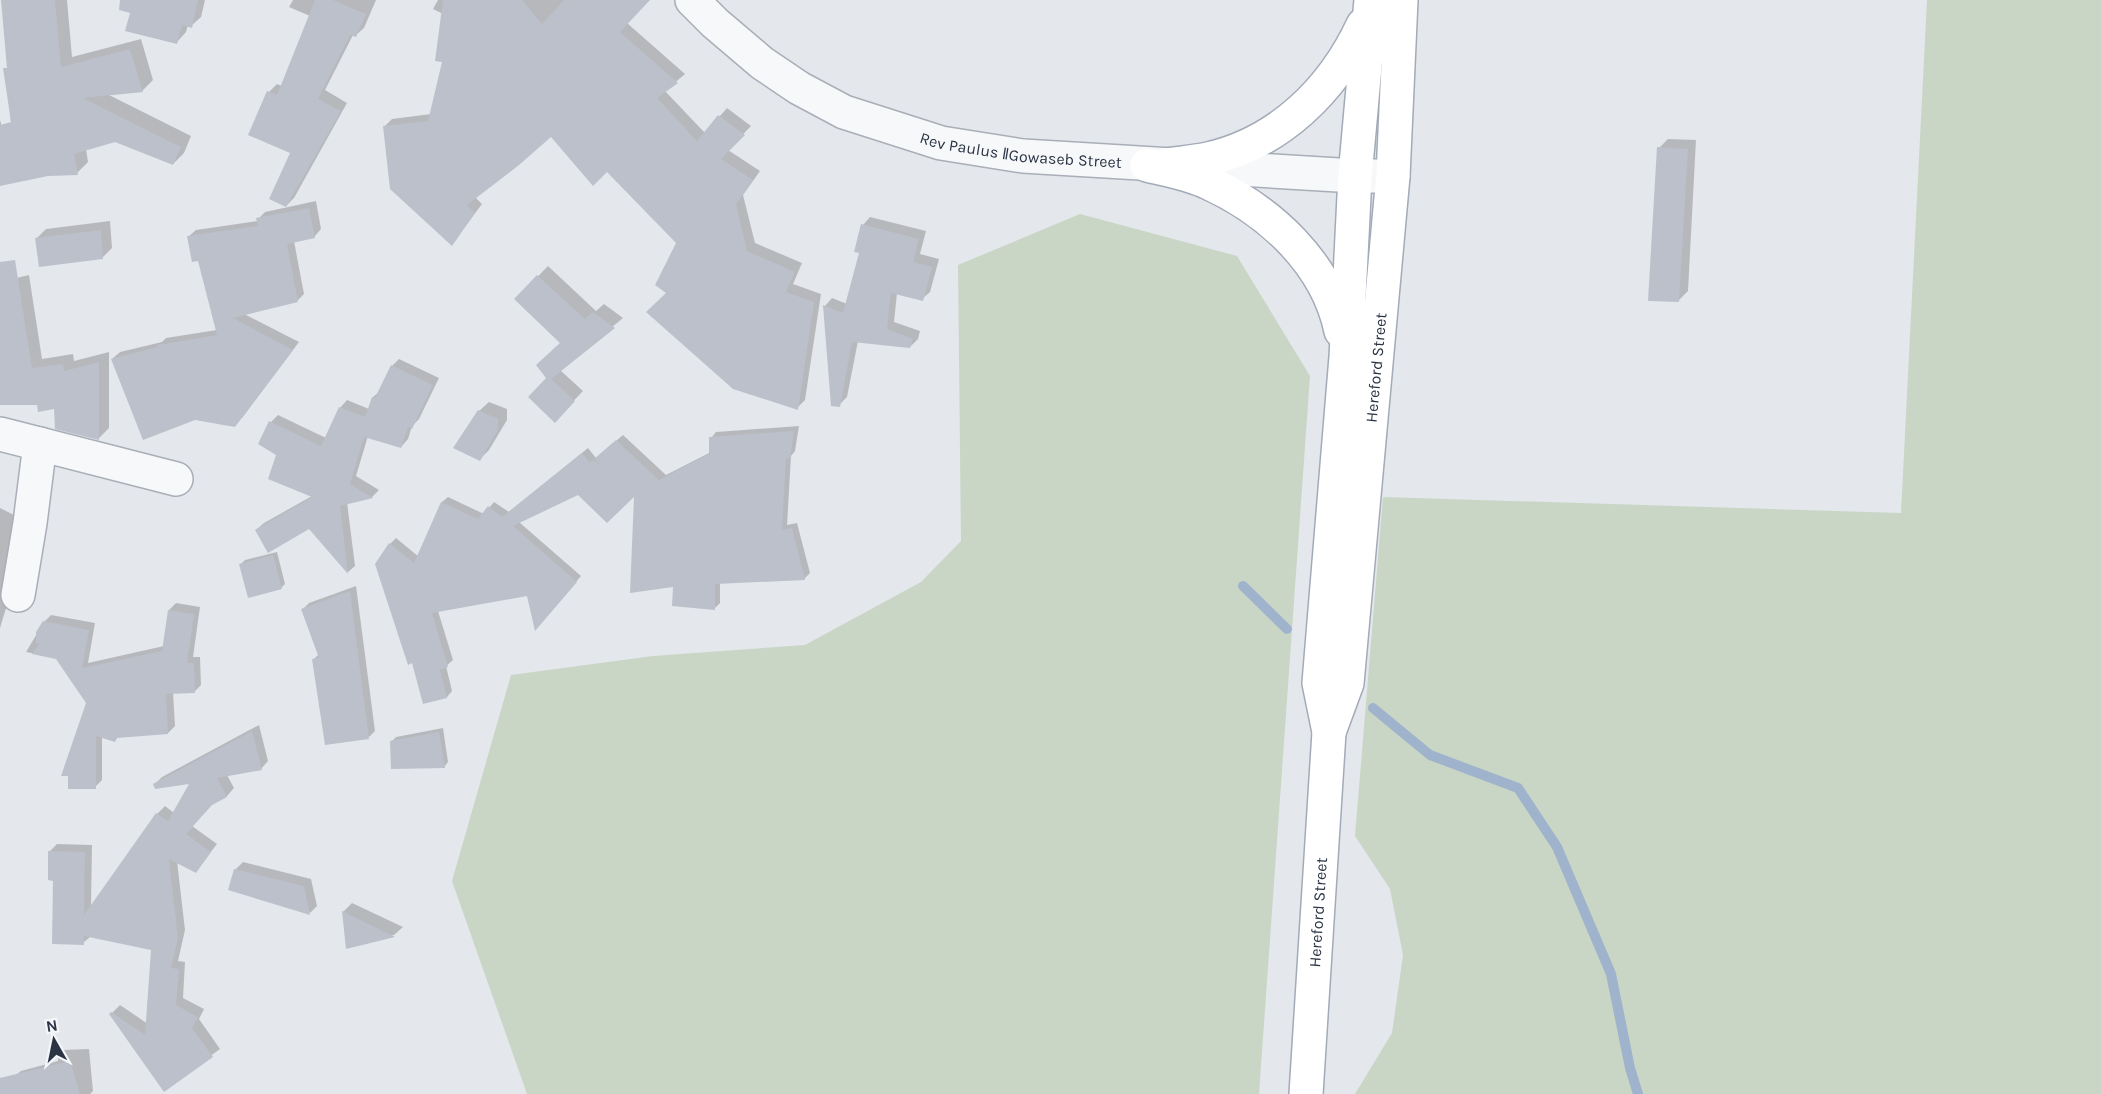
<svg xmlns="http://www.w3.org/2000/svg" width="2101" height="1094" font-family="Karla,sans-serif">
<style>
.green{fill:#c9d6c5}
.shadow{fill:#0003}
.lines{fill:none;stroke-linecap:round;stroke-linejoin:round}
.stream{stroke:#9fb4cc;stroke-width:10}
.building{fill:#bbc0ca}
.minor-casing{stroke:#a9aeb7;stroke-width:36}
.major-casing{stroke:#a3abb8;stroke-width:36}
.minor{stroke:#f7f8fa;stroke-width:33}
.major{stroke:#fff;stroke-width:33}
.labels{text-anchor:middle;stroke-width:6;stroke-linejoin:round;paint-order:stroke}
.street-label{font-size:16px;fill:#2b3445;stroke:#f4f6f9}
</style>
<rect width="100%" height="100%" fill="#e4e7ec"/>
<!-- green -->
<g class="green">
<path d="M1927,0H2101V1094H1355L1392,1033L1403,955L1390,889L1355,836L1383,497L1901,513Z"/>
<path d="M1080,214L1237,256L1310,376L1259,1094H527L452,881L511,675L653,656L805,645L921,582L961,541L958,265Z"/>
</g>
<!-- shadow -->
<g class="shadow">
<path d="M3,0H67L72,57L141,39L153,80L142,91L107,94L191,136L184,153L173,164L115,140L86,149L88,162L77,173L48,175L0,185V120L14,170Z"/>
<path d="M134,0H205L201,17L191,26L188,25L186,32L177,42Z"/>
<path d="M293,0H376L364,28L355,36L353,35L325,90L347,103L294,198L286,206L291,152L269,92L277,84L282,86L310,16L289,7Z"/>
<path d="M438,0H631L627,23L685,74L665,91L705,133L727,108L751,126L728,150L760,171L743,195L755,243L802,263L793,284L821,294L805,400L797,408L669,293L678,242L607,170L551,135L475,197L482,204L452,244L384,127L392,119L431,114L443,61V14L433,9Z"/>
<path d="M1668,139L1696,140L1688,291L1678,301L1659,148Z"/>
<path d="M316,201L321,229L314,237L294,241L304,294L297,301L244,314L299,342L242,418L112,359L120,352L162,342L166,338L217,330L200,260L188,237L196,230L258,221V219L265,212Z"/>
<path d="M870,217L926,231L920,254L939,259L930,292L922,299L897,293L894,322L920,331L918,339L910,347L858,341L847,397L839,405L825,306L832,298L847,304L860,252L863,225Z"/>
<path d="M110,221L112,248L103,257L36,239L46,229Z"/>
<path d="M548,266L596,311L604,304L623,318L560,370L583,391L564,411L548,378L562,343L516,299Z"/>
<path d="M29,275L42,359L73,354L74,361L109,352V428L99,438L56,408L38,404L0,403V282Z"/>
<path d="M399,359L439,378L419,419L412,426L408,439L401,447L368,436L356,476L379,490L372,497L347,502L355,566L348,572L309,527L256,530L264,523L312,496L278,454L271,422L278,415L326,438L340,408L347,400L369,409L373,397L380,391L392,366Z"/>
<path d="M489,402L507,409V420L489,450L480,459L479,411Z"/>
<path d="M799,426L795,451L791,456L787,525L797,523L810,573L804,579L720,582V603L714,609L675,585L635,494L580,493L519,522L581,576L540,623L528,594L438,611L453,660L446,666L452,691L447,697L424,702L390,544L396,538L419,557L442,502L448,497L484,514L494,502L509,512L588,448L596,458L623,435L666,475L711,452V438L716,432Z"/>
<path d="M0,508L18,517L10,595L0,628Z"/>
<path d="M277,552L285,584L281,588L241,564L245,560Z"/>
<path d="M356,586L375,731L369,737L313,660L319,654L303,609L309,603Z"/>
<path d="M176,603L200,607L193,657H200L201,685L194,692H173L175,726L168,733L119,736L115,740L102,736V780L95,787L88,703L57,658L26,652L44,622L51,615L95,623L88,663L164,646L169,610Z"/>
<path d="M259,725L268,761L261,769L227,775L234,788L227,796L213,803L192,826L217,844L196,871L177,861L185,930L178,961L185,962L183,998L204,1009L199,1019L220,1049L165,1089L111,1014L120,1005L148,1024L153,949L91,936L83,943L54,879L50,851L57,844L92,845L91,908L158,813L165,806L174,813L192,783L155,784L162,777Z"/>
<path d="M443,728L448,762L444,767L391,742L396,737Z"/>
<path d="M243,862L311,879L317,906L310,913L235,870Z"/>
<path d="M352,903L403,927L394,935L347,947L343,912Z"/>
<path d="M89,1049L93,1091L90,1094H21L16,1075L21,1071L58,1061V1055L62,1050Z"/>
</g>
<g class="lines">
<!-- stream -->
<g class="stream">
<path d="M1243,586L1287,629"/>
<path d="M1373,708L1430,755L1518,788L1557,847L1611,974L1630,1068L1638,1094"/>
</g>
</g>
<!-- building -->
<g class="building">
<path d="M1,0H55L61,67L130,49L143,92L83,98L181,147L173,165L115,142L74,154L78,175L48,176L0,186V125L11,122L3,68H7Z"/>
<path d="M120,0H198L192,28L182,25L177,44L125,31L130,13L119,10Z"/>
<path d="M315,0H333L366,14L356,37L350,35L318,99L341,111L286,207L269,199L290,153L248,135L267,91L277,95Z"/>
<path d="M443,0H522L542,24L564,0H650L620,32L678,83L657,98L697,141L718,115L745,135L721,159L753,180L736,204L747,251L795,272L786,292L814,302L798,410L733,389L646,312L666,293L655,285L676,243L607,172L593,186L551,137L519,165L467,205L475,213L452,246L390,189L383,126L428,121L442,62L435,61Z"/>
<path d="M1657,147L1688,149L1679,302L1648,301Z"/>
<path d="M309,208L315,238L287,244L298,302L233,318L293,350L235,427L195,420L143,440L111,359L157,347V345L217,335L198,261L192,262L187,236L258,226L256,218Z"/>
<path d="M861,224L919,239L913,262L932,267L923,301L891,293L887,329L913,339L910,348L852,342L840,407L831,406L823,305L843,313L859,253L854,252Z"/>
<path d="M101,230L103,259L39,267L35,238Z"/>
<path d="M15,260L32,368L63,364L64,371L99,362V440L55,429L54,409L38,412L37,405H0V262Z"/>
<path d="M537,275L585,319L593,312L615,328L551,379L575,401L555,423L528,397L546,378L536,365L560,343L514,299Z"/>
<path d="M391,365L433,385L412,429L408,427L401,448L364,437L350,484L373,498L340,506L348,574L309,529L268,553L255,530L312,497L268,479L276,455L258,444L269,421L321,446L339,407L365,417L372,397L375,398Z"/>
<path d="M478,410L498,419V430L480,461L453,448Z"/>
<path d="M794,431L790,459L786,458L782,530L792,528L805,580L715,584V610L672,606L673,587L630,593L634,497L607,523L578,495L513,526L577,582L535,631L527,596L432,613L448,667L440,670L447,698L423,704L412,663L408,665L375,564L389,543L414,563L441,502L478,519L488,506L502,517L582,453L590,463L592,460L600,464L594,459L616,440L659,480L709,454V437Z"/>
<path d="M273,555L282,589L248,598L239,564Z"/>
<path d="M350,591L369,739L325,745L312,659L319,658L301,609Z"/>
<path d="M168,610L194,614L187,663H194L195,693L166,694L168,734L117,738L115,742L96,736V789H68V776H61L86,703L56,659L32,654L39,644L36,643V632L43,621L89,630L82,668L162,651Z"/>
<path d="M252,731L262,770L217,778L227,797L212,805L186,834L211,852L196,873L169,859L178,938L171,968L179,969L176,1005L198,1017L192,1028L213,1057L164,1092L109,1014L111,1012L145,1035L151,950L84,936V945L52,944L53,881L48,880V851L85,852L84,915L156,813L168,821L189,784L155,789L153,784Z"/>
<path d="M439,732L445,768L391,769L390,741Z"/>
<path d="M234,869L304,886L310,915L228,890Z"/>
<path d="M342,911L395,937L346,949Z"/>
<path d="M70,1061L80,1094H0V1078Z"/>
</g>
<g class="lines">
<defs>
<g id="minor">
<path id="s1" d="M692,0L715,23L762,63L799,88L844,112L941,143L1023,156L1355,176H1393"/>
<path d="M0,434L176,479"/>
<path d="M18,595L30,523L40,444"/>
</g>
<g id="major">
<path d="M1147,165C1167,170 1190,174 1209,183C1270,211 1327,263 1341,331"/>
<path d="M1167,165C1180,163 1194,162 1208,159C1279,143 1333,90 1363,25"/>
<path id="s2" d="M1329,732L1347,683L1393,176L1401,0"/>
<path id="s3" d="M1306,1094L1329,732L1319,683L1346,357L1355,176L1371,0"/>
</g>
</defs>
<!-- minor casing -->
<use href="#minor" class="minor-casing"/>
<!-- major casing -->
<use href="#major" class="major-casing"/>
<!-- minor -->
<use href="#minor" class="minor"/>
<!-- major -->
<use href="#major" class="major"/>
</g>
<g class="labels">
<!-- street labels -->
<g class="street-label">
<text dy="6" stroke="none"><textPath href="#s1" startOffset="372">Rev Paulus ǁGowaseb Street</textPath></text>
<text dy="6" stroke="none"><textPath href="#s2" startOffset="369">Hereford Street</textPath></text>
<text dy="6" stroke="none"><textPath href="#s3" startOffset="182">Hereford Street</textPath></text>
</g>
</g>
<!-- north arrow -->
<g transform="translate(54 1040) rotate(351)" stroke="#f4f6f9" stroke-width="4.5" paint-order="stroke">
<path d="M0-4.5L10 22L0 15L-10 22Z" fill="#2b3445"/>
<text y="-9" font-size="16" font-weight="bold" text-anchor="middle" fill="#2b3445">N</text>
</g>
</svg>
